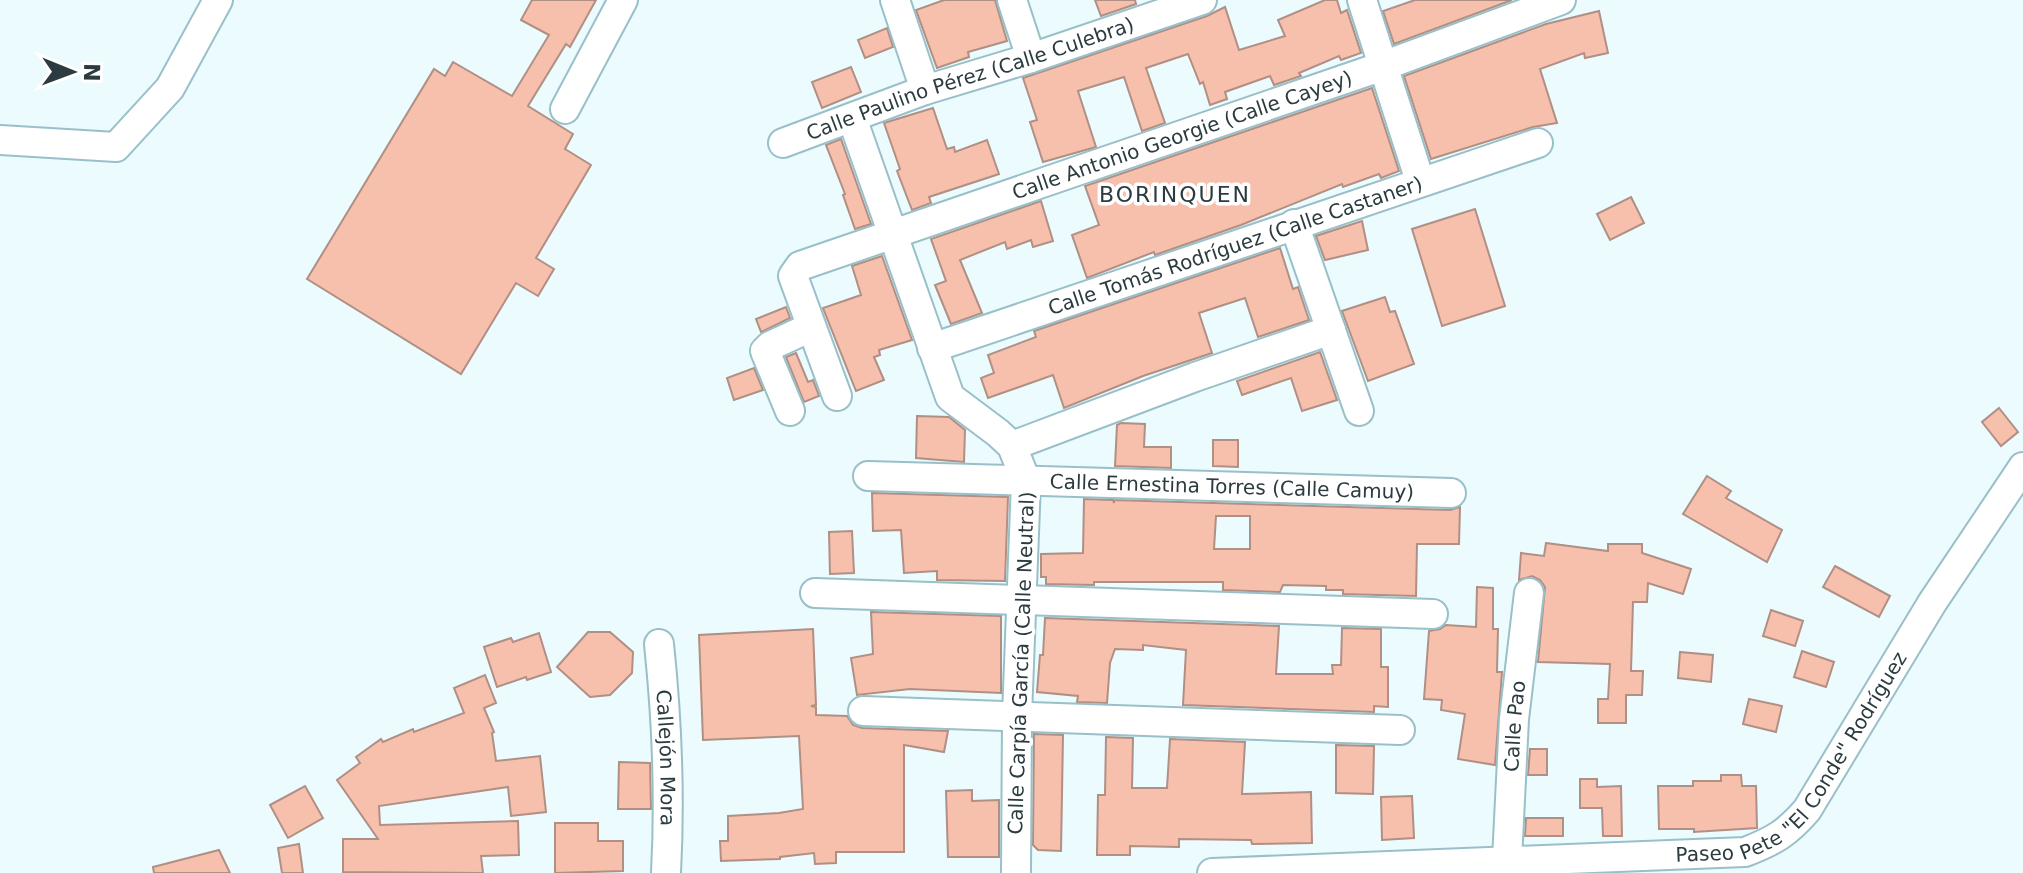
<svg xmlns="http://www.w3.org/2000/svg" width="2023" height="873" font-family="'DejaVu Sans',sans-serif">
<style>
.building{fill:#f7c0ad;stroke:#b08f84;stroke-width:2;fill-rule:evenodd}
.lines{fill:none;stroke-linecap:round;stroke-linejoin:round}
.minor-casing{stroke:#99c0c9;stroke-width:32}
.minor{stroke:#fff;stroke-width:28}
.labels{text-anchor:middle;stroke-width:7;stroke-linejoin:round;paint-order:stroke}
.street-label{font-size:20px;fill:#2b3b3f;stroke:#fff}
.neighbourhood-label{font-size:22px;letter-spacing:2px;fill:#2b3b3f;stroke:#fff}
</style>
<rect width="100%" height="100%" fill="#ebfbfe"/>
<!-- building -->
<g class="building">
<path d="M532,0H596L570,47L566,44L528,106L573,134L565,149L591,165L536,258L554,269L538,296L516,283L461,374L307,279L434,69L445,76L453,62L512,96L549,35L521,20Z"/>
<path d="M944,0H995L1007,41L968,52L969,57L937,68L916,10Z"/>
<path d="M1095,0H1135L1136,4L1101,16Z"/>
<path d="M1325,0H1337L1341,13L1347,10L1361,53L1341,60L1339,56L1299,73L1301,76L1274,85L1270,76L1225,92L1227,99L1210,105L1203,82L1200,84L1188,54L1146,68L1165,123L1142,131L1124,77L1078,91L1096,147L1043,162L1030,122L1037,120L1023,78L1207,16L1225,7L1239,50L1285,36L1278,20Z"/>
<path d="M1415,0H1512L1394,44L1383,11Z"/>
<path d="M1599,11L1608,53L1585,58L1584,53L1540,69L1557,123L1533,127L1431,159L1404,76L1546,24Z"/>
<path d="M887,28L893,47L865,58L858,40Z"/>
<path d="M851,67L861,92L822,108L812,82Z"/>
<path d="M1372,88L1399,171L1381,178L1379,174L1343,187L1342,184L1241,225L1155,255L1154,252L1087,278L1072,235L1099,225L1085,186Z"/>
<path d="M933,108L947,149L954,147L955,152L987,140L999,174L929,197L931,203L912,210L897,171L900,169L884,123Z"/>
<path d="M841,139L871,224L855,229L843,195L845,194L826,145Z"/>
<path d="M1631,197L1644,223L1610,240L1597,214Z"/>
<path d="M1041,201L1053,241L1033,247L1031,240L1007,249L1005,242L960,260L982,313L951,324L935,285L946,281L931,239Z"/>
<path d="M1475,209L1505,306L1442,326L1412,229Z"/>
<path d="M1362,221L1368,250L1325,260L1316,236Z"/>
<path d="M1280,248L1293,289L1298,287L1309,320L1258,337L1245,298L1199,313L1212,353L1143,376L1064,408L1053,375L988,398L981,378L994,373L988,355L1036,337L1034,331Z"/>
<path d="M882,256L912,340L879,350L880,355L874,357L884,380L856,391L823,308L861,295L852,266Z"/>
<path d="M1385,297L1390,312L1395,311L1414,364L1368,381L1342,311Z"/>
<path d="M786,307L790,318L761,332L756,319Z"/>
<path d="M1320,352L1337,400L1302,411L1291,378L1242,395L1237,381Z"/>
<path d="M796,353L808,382L813,380L819,396L804,402L786,357Z"/>
<path d="M754,368L763,390L734,400L727,378Z"/>
<path d="M1999,408L2018,432L2001,446L1982,422Z"/>
<path d="M917,416L949,417L965,430L964,462L916,458Z"/>
<path d="M1121,423L1145,424L1144,447H1171V468L1115,466L1117,425Z"/>
<path d="M1213,440H1238V467L1213,466Z"/>
<path d="M1707,476L1731,491L1726,498L1782,530L1767,562L1683,514Z"/>
<path d="M872,493L1008,497L1005,581L937,580V571L904,573L901,530L873,531Z"/>
<path d="M1084,499L1113,500L1114,503V500L1450,510L1460,507L1459,544H1417L1416,596L1343,594V590H1326V586L1283,585L1280,592L1223,590V582H1094V585L1046,584V577H1041V554L1083,553ZM1216,516H1250V549H1214Z"/>
<path d="M852,531L854,573L830,574L829,532Z"/>
<path d="M1546,543L1608,551V544H1642V553L1691,569L1683,594L1648,583L1647,602H1633L1631,671H1643L1642,695H1626V723H1598V699H1608L1610,664L1538,662L1545,587L1540,580L1532,576L1519,580L1521,553L1544,556Z"/>
<path d="M1835,566L1890,596L1879,617L1823,587Z"/>
<path d="M1477,587L1493,588V629H1498L1497,672H1502L1495,765L1458,759L1465,714L1441,710L1442,700L1424,699L1429,631L1440,629L1446,625L1476,627Z"/>
<path d="M1771,610L1803,621L1795,646L1763,636Z"/>
<path d="M871,612L1001,616V693L910,689L857,695L851,658L873,654Z"/>
<path d="M1045,618L1279,626L1276,674H1333L1332,665H1341L1342,628L1381,629V667H1388V707L1374,706V712L1183,705L1186,650L1143,645V650L1115,649L1110,663L1107,703L1077,702L1078,696L1037,692L1040,655H1043Z"/>
<path d="M813,629L816,705L811,706L816,707V715L847,716L853,725L862,728L948,731L944,752L904,745V852H836V863L815,864L814,853L780,857V859L721,861L720,841H728V816L779,813L803,809L799,736L703,740L699,635Z"/>
<path d="M588,632H610L633,652L632,673L610,695L590,697L557,667Z"/>
<path d="M539,633L551,672L527,680L526,677L497,687L484,647L511,638L513,642Z"/>
<path d="M1802,651L1834,662L1826,687L1794,677Z"/>
<path d="M1680,652L1713,655L1711,682L1678,678Z"/>
<path d="M485,675L496,703L484,708L494,732L492,733L496,761L540,756L546,812L511,816L508,787L379,806L380,825L518,821L519,855L481,856L483,873L343,872V839H378L337,780L360,763L356,757L381,739L383,742L413,729L414,732L464,713L454,688Z"/>
<path d="M1749,699L1782,706L1776,732L1743,724Z"/>
<path d="M1034,734L1063,735L1061,851L1038,850L1033,845Z"/>
<path d="M1106,737L1133,738L1132,788H1167L1170,739L1245,742L1242,794L1311,792L1312,843L1252,844L1251,840L1179,839V847L1130,846V855H1097L1098,795H1105Z"/>
<path d="M1336,745L1374,746L1373,794L1336,793Z"/>
<path d="M1530,749H1547V775H1528Z"/>
<path d="M619,762L650,763L651,809H618Z"/>
<path d="M1721,775H1741L1742,786H1756L1757,828L1694,832V829H1659L1658,786H1693V781H1721Z"/>
<path d="M1580,779H1597V787L1621,786L1622,836H1603L1602,808H1580Z"/>
<path d="M305,786L323,818L288,838L270,805Z"/>
<path d="M972,790V801L999,800V857H948L946,791Z"/>
<path d="M1412,796L1414,838L1382,840L1381,797Z"/>
<path d="M1526,818H1563V836H1525Z"/>
<path d="M555,823H598V841H623V871L555,873Z"/>
<path d="M299,844L303,873H282L278,848Z"/>
<path d="M219,850L230,873H154L153,867Z"/>
</g>
<g class="lines">
<defs>
<g id="minor">
<path d="M895,0L925,90"/>
<path d="M1012,0L1031,58"/>
<path d="M1362,0L1420,181"/>
<path d="M565,109L623,0"/>
<path d="M852,118L950,397L998,433L1012,446L1026,481L1017,716L1016,873"/>
<path d="M0,140L116,147L170,88L218,0"/>
<path id="s1" d="M783,143L925,90L1031,58L1202,0"/>
<path d="M1294,224L1359,411"/>
<path id="s2" d="M932,348L1538,143"/>
<path id="s3" d="M837,396L793,276L800,266L1383,66L1561,0"/>
<path d="M790,411L765,351L770,346L811,327"/>
<path d="M1012,446L1195,377L1331,330"/>
<path id="s4" d="M868,476L1451,493"/>
<path d="M815,593L1433,614"/>
<path id="s5" d="M659,644C667,720 670,797 666,873"/>
<path d="M863,711L1400,730"/>
<path id="s6" d="M1507,860L1514,719L1529,593"/>
<path id="s7" d="M1212,873L1745,852C1774,841 1787,833 1807,810L1932,603L2023,467"/>
</g>
</defs>
<!-- minor casing -->
<use href="#minor" class="minor-casing"/>
<!-- minor -->
<use href="#minor" class="minor"/>
</g>
<g class="labels">
<!-- street labels -->
<g class="street-label">
<text dy="7" stroke="none"><textPath href="#s1" startOffset="198">Calle Paulino Pérez (Calle Culebra)</textPath></text>
<text dy="7" stroke="none"><textPath href="#s3" startOffset="544">Calle Antonio Georgie (Calle Cayey)</textPath></text>
<text dy="7" stroke="none"><textPath href="#s2" startOffset="320">Calle Tomás Rodríguez (Calle Castaner)</textPath></text>
<text dy="7" stroke="none"><textPath href="#s4" startOffset="364">Calle Ernestina Torres (Calle Camuy)</textPath></text>
<text transform="translate(1021 663) rotate(-88)" y="7">Calle Carpía García (Calle Neutral)</text>
<text dy="7" stroke="none"><textPath href="#s6" startOffset="134">Calle Pao</textPath></text>
<text dy="7" stroke="none"><textPath href="#s7" startOffset="628">Paseo Pete "El Conde" Rodríguez</textPath></text>
<text dy="7" stroke="none"><textPath href="#s5" startOffset="114">Callejón Mora</textPath></text>
</g>
<!-- neighbourhood labels -->
<g class="neighbourhood-label">
<text x="1175" y="202">BORINQUEN</text>
</g>
</g>
<!-- north arrow -->
<g transform="translate(72 72) rotate(91)" stroke="#ffffff" stroke-width="6" paint-order="stroke">
<path d="M0-6L14 30L0 20L-14 30Z" fill="#2b3b3f"/>
<text y="-12" font-size="22" font-weight="bold" text-anchor="middle" fill="#2b3b3f">N</text>
</g>
</svg>
